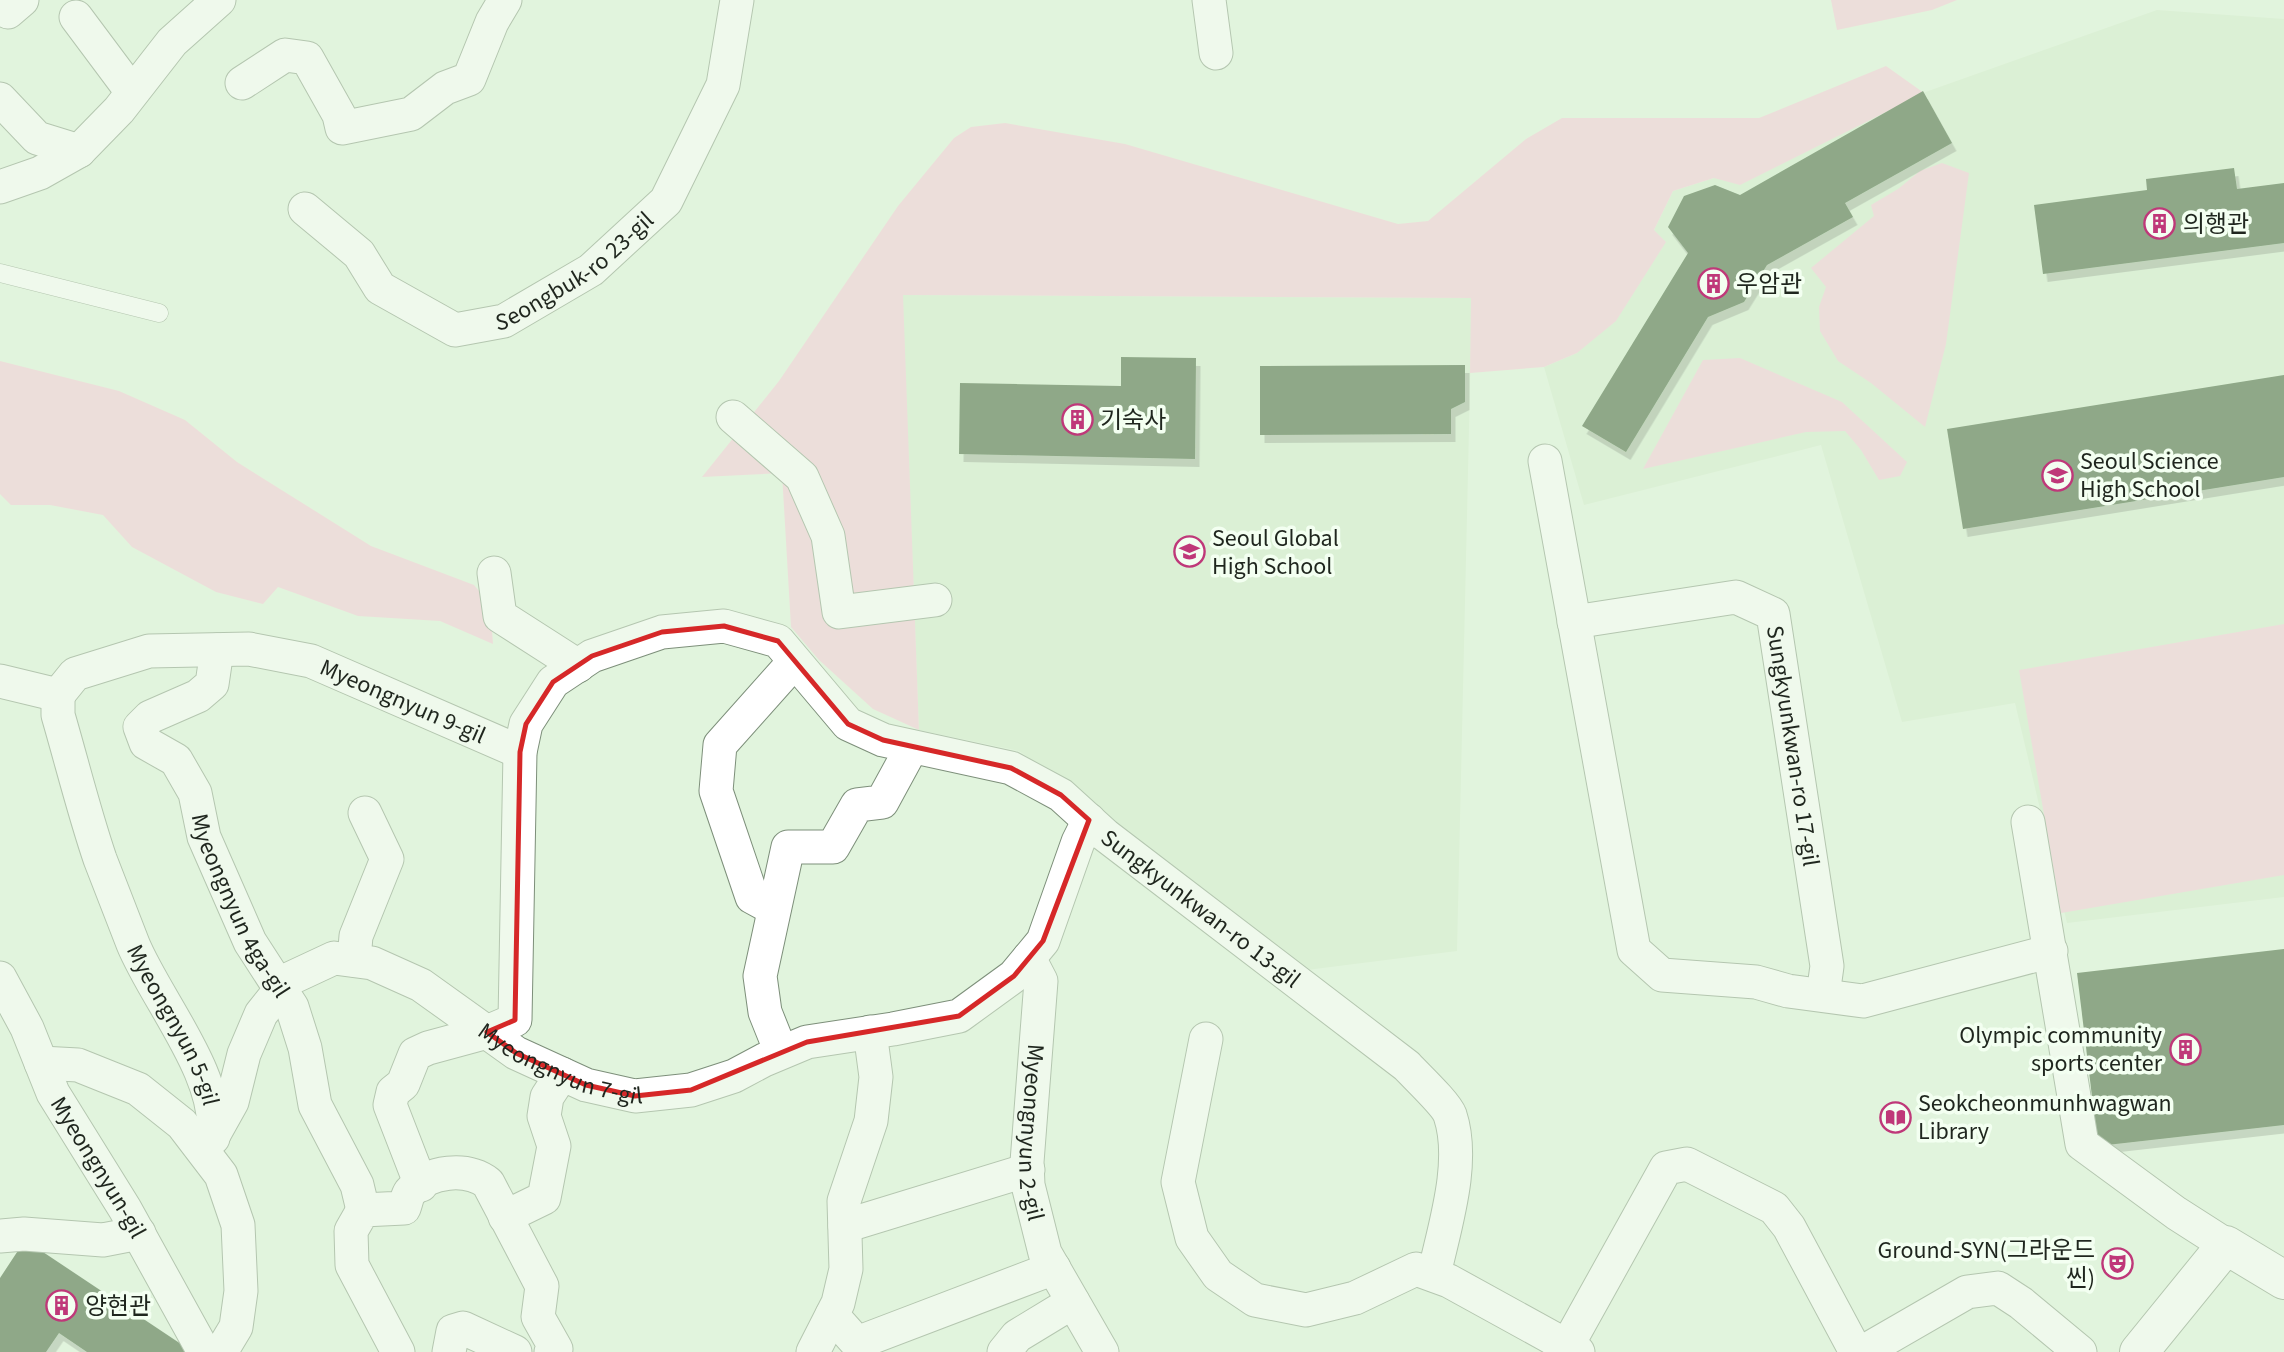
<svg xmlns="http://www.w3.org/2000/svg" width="2284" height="1352" font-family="'Source Sans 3','Noto Sans KR',sans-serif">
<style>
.built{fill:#d3ebcd}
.green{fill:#f9c4d7}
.building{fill:#2a4d21;filter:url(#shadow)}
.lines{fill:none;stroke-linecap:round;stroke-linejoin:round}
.service-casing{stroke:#7d8f7a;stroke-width:19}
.minor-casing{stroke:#7d8f7a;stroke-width:35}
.tertiary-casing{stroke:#7d8f7a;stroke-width:40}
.service{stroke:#fff;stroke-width:18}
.minor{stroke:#fff;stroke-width:33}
.tertiary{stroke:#fff;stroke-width:38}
.marked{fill:none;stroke:#d62828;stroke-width:5;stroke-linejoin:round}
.labels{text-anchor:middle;stroke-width:7;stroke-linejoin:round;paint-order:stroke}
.poi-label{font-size:24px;fill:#1f261e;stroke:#f3fff1;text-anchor:start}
.street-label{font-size:24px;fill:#1f261e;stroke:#f3fff1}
</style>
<defs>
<filter id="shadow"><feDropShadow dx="4.5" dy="8" stdDeviation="0" flood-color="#0004"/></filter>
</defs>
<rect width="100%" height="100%" fill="#e1f4dd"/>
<!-- built -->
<g class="built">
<path d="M2157,10L2284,19V897L2067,923L2015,703L1902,722L1821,445L1584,505L1544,367L1577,353L1654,230L1673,191L1714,178L1917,95Z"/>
<path d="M902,295L1472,298L1457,951L1307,970L1073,789L1019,751L919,730Z"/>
</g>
<!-- green -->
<g class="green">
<path d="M1831,0H1957L1932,10L1837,30Z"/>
<path d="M1886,66L1924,93L1740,185L1714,178L1673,191L1654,230L1666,242L1616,321L1577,353L1544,367L1470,373L1471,298L903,295L919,730L873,709L819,660L791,627L782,473L702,477L779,381L898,206L954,138L971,127L1005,123L1125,144L1398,224L1428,221L1526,139L1562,118H1759Z"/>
<path d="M1942,163L1969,173L1946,344L1925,427L1871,383L1838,361L1820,331L1819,307L1826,287L1811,268L1874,216L1871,205L1898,189L1920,171Z"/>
<path d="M1740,358L1842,402L1907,462L1900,476L1879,480L1861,450L1845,431L1806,432L1643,469L1703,360Z"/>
<path d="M0,361L119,391L185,420L237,462L371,546L474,585L490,604L493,644L440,621L358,616L278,587L263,604L216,592L132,547L103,515L50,505H11L0,494Z"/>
<path d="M2284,624V875L2061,913L2019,670Z"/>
</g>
<!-- building -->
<g class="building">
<path d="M1923,91L1952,143L1845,203L1853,217L1767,265L1744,302L1708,317L1626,452L1582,426L1688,253L1668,227L1684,196L1715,185L1740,195Z"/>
<path d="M2234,168L2237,189L2284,183V243L2043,274L2034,205L2147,190L2146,179Z"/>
<path d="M1121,357L1196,358L1195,459L959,454L960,383L1121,386Z"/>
<path d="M1465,365V402L1451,409V434L1260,435V366Z"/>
<path d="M2284,375V477L1963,529L1947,429Z"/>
<path d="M2284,949V1125L2098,1146L2077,973Z"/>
<path d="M25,1240L193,1352H87L59,1333L46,1352H0V1278Z"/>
</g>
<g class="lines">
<defs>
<path id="service" d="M0,273L159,313"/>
<g id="minor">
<path d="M1209,0L1216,53"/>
<path d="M0,4L8,12L22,0"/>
<path d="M76,17L132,92"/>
<path d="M242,83L285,55L307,58L339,115L342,128L411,114L445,88L469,79L492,22L505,0"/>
<path d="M0,99L37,138L79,151"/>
<path d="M0,187L40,173L79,151L119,110L172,42L219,0"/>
<path id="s1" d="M305,209L359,254L380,288L455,330L504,321L591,270L666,201L723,85L737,0"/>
<path d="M733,417L802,477L828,536L839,612L935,600"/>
<path d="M1545,461L1634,950L1662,975L1756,982L1788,991L1863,1001L2051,951"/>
<path d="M494,573L500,616L578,666"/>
<path id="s2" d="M1574,622L1736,597L1773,614L1827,966L1823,995"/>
<path id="s3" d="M217,650L212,684L198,696L150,717L140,727L146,743L176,760L195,793L204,837L250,942L292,1007L305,1048L315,1105L357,1185L363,1210"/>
<path d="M0,681L58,695"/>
<path id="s4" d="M58,695L75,674L149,651L249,649L311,661L520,752"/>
<path id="s5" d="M58,695V715C72,763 84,812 100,859C111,887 122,916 133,944C156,1000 222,1077 213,1138"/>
<path d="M2028,822L2082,1144L2176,1213L2226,1245"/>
<path d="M774,909L752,897L716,791L720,745L794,662"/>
<path id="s6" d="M1029,958L1041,981L1027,1162L1028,1185L1045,1253L1102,1352"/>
<path d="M354,960L356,936L387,859L365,813"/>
<path id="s7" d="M0,978L27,1028L53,1093L125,1209L204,1352"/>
<path d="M1206,1039L1178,1182L1192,1238L1218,1275L1255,1300L1306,1310L1355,1298L1416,1269L1449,1281L1578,1352"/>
<path d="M781,1052L765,1012L760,976L788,847H833L857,805L882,802L912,747"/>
<path d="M41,1063L78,1065L138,1089L182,1124L221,1175L238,1225L241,1291L236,1327L221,1352"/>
<path id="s8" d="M213,1136L232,1102L244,1054L261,1014L289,979L334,958L372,963L421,985L516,1053L586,1085L635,1096L691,1090L734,1076L764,1060L807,1042L893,1029L959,1016L1014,976L1043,941L1078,842L1089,820"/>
<path id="s9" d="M421,1185L390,1105L393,1092L403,1084L415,1054L428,1048L487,1032L515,1020L520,752L526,724L553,682L592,656L662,632L724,626L778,641L848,724L883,740L1011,768L1061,795L1105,835L1407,1066C1417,1077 1446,1104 1450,1115C1466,1163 1444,1228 1434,1275"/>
<path d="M505,1217L544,1198L554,1146L544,1116L547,1097L562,1074"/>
<path d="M845,1226L1028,1170"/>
<path d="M0,1236L24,1234L103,1240L139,1233"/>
<path d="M832,1315L857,1343L1054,1268"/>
<path d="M398,1352L352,1265L351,1231L363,1210L404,1208C406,1203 407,1196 410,1192C429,1170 467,1167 488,1183L542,1286L538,1317L556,1349L551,1352"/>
<path d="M449,1352L453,1331L463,1328L515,1352"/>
<path d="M813,1352L838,1303L846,1269L844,1201L871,1121L876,1077L870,1032"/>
<path d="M1004,1352L1017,1336L1073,1302"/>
<path d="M1560,1352L1567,1346L1666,1168L1687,1164L1774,1208L1789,1227L1856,1352"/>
<path d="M1863,1352L1967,1292L1998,1288L2021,1303L2080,1352"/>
</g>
<path id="tertiary" d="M2139,1352L2226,1245L2284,1280"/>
</defs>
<!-- service casing -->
<use href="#service" class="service-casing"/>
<!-- minor casing -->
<use href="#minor" class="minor-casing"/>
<!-- tertiary casing -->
<use href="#tertiary" class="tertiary-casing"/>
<!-- service -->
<use href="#service" class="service"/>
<!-- minor -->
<use href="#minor" class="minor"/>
<!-- tertiary -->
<use href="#tertiary" class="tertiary"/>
</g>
<!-- marked area -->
<path d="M0 0H2284V1352H0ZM724,626L778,641L848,724L883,740L1011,768L1061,795L1089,820L1043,941L1014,976L959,1016L807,1042L691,1090L635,1096L586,1085L516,1053L487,1032L515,1020L520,752L526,724L553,682L592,656L662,632Z" fill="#e1f4dd" fill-opacity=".55" fill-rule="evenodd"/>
<path class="marked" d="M724,626L778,641L848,724L883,740L1011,768L1061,795L1089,820L1043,941L1014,976L959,1016L807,1042L691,1090L635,1096L586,1085L516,1053L487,1032L515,1020L520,752L526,724L553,682L592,656L662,632Z"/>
<!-- icons -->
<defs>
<symbol id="building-ring" viewBox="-11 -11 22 22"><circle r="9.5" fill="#f3fff1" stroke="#bf3879" stroke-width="1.5"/><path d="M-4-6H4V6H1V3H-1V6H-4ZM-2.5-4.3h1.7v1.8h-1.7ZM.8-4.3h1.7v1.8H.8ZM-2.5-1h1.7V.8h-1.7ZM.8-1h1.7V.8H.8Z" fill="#bf3879"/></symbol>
<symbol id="school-ring" viewBox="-11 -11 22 22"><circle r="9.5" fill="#f3fff1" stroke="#bf3879" stroke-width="1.5"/><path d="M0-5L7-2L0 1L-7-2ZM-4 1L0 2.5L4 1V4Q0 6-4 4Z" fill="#bf3879"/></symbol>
<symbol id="library-ring" viewBox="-11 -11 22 22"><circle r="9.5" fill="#f3fff1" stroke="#bf3879" stroke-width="1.5"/><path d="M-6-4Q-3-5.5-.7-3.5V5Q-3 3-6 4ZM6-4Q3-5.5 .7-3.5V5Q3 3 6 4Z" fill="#bf3879"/></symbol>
<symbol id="theatre-ring" viewBox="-11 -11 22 22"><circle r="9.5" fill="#f3fff1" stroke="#bf3879" stroke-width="1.5"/><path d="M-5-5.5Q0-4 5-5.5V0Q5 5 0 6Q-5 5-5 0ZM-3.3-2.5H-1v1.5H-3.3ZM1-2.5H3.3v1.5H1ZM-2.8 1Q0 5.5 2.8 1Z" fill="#bf3879"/></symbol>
</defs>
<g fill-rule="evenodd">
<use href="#building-ring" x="2142" y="206" width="35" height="35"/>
<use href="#building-ring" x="1696" y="266" width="35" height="35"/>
<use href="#building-ring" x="1060" y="402" width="35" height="35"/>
<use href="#school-ring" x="2040" y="458" width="35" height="35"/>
<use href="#school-ring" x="1172" y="534" width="35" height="35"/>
<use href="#building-ring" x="2168" y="1032" width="35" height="35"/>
<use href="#library-ring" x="1878" y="1100" width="35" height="35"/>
<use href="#theatre-ring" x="2100" y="1246" width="35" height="35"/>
<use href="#building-ring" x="44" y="1288" width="35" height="35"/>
</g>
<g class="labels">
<!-- poi labels -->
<g class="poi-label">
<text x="2183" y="232">의행관</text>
<text x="1736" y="292">우암관</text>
<text x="1100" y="428">기숙사</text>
<text x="2080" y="469">Seoul Science<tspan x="2080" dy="28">High School</tspan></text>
<text x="1212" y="546">Seoul Global<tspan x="1212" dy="28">High School</tspan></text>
<text x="2162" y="1043" text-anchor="end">Olympic community<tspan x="2162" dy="28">sports center</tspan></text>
<text x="1918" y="1111">Seokcheonmunhwagwan<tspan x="1918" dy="28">Library</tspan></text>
<text x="2095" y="1258" text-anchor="end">Ground-SYN(그라운드<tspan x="2095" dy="28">씬)</tspan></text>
<text x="85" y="1314">양현관</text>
</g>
<!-- street labels -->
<g class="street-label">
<text dy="8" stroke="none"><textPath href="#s1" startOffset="332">Seongbuk-ro 23-gil</textPath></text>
<text dy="8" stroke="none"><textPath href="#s4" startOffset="368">Myeongnyun 9-gil</textPath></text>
<text dy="8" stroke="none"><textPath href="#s2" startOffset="338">Sungkyunkwan-ro 17-gil</textPath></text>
<text dy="8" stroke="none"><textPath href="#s3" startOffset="331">Myeongnyun 4ga-gil</textPath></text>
<text dy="8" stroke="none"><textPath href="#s9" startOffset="1351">Sungkyunkwan-ro 13-gil</textPath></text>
<text dy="8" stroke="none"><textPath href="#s5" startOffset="352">Myeongnyun 5-gil</textPath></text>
<text dy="8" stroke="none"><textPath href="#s8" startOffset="481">Myeongnyun 7-gil</textPath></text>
<text dy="8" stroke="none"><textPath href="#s6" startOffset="178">Myeongnyun 2-gil</textPath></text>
<text dy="8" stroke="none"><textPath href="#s7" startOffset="214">Myeongnyun-gil</textPath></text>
</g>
</g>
</svg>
